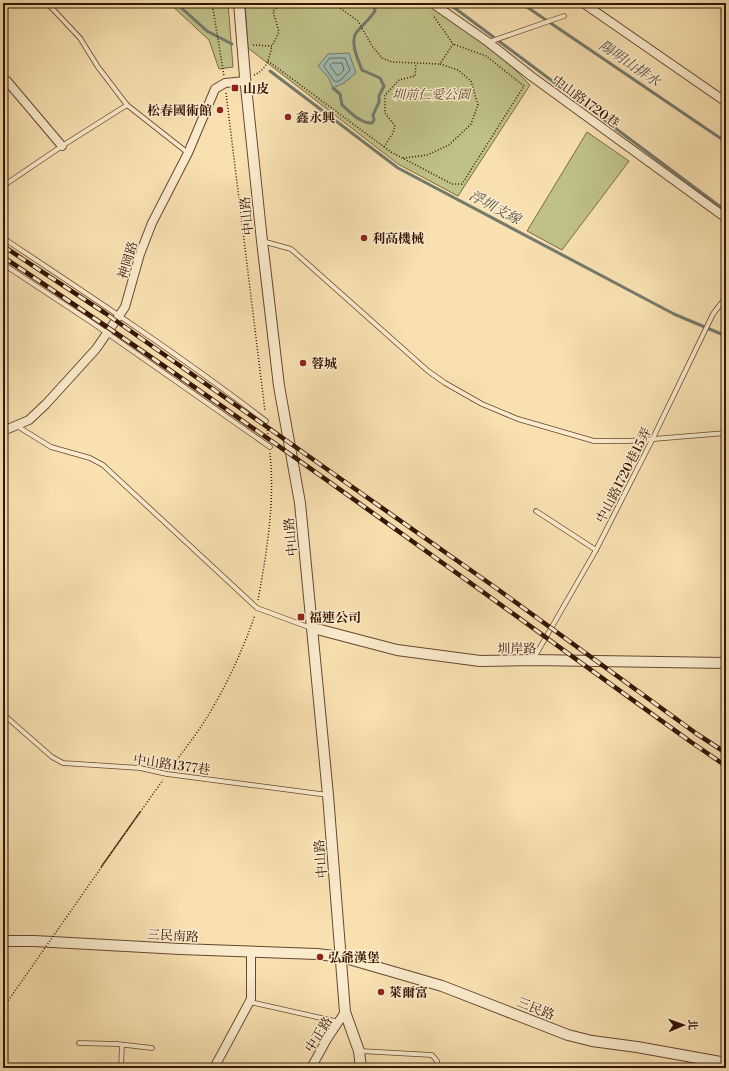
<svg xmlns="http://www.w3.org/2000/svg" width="729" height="1071" font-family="'Libre Bodoni','Noto Serif TC',serif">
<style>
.green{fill:#c0c189;stroke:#7a6a46}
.water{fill:#9ebcb0;stroke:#74796b}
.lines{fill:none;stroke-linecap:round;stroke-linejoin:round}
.shore{stroke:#6a685a;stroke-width:1}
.stream{stroke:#74796b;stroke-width:3}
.service-casing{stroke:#66472f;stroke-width:5.5}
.minor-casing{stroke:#66472f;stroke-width:10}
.tertiary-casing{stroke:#66472f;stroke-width:12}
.path{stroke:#351404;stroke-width:1.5;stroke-dasharray:1 2;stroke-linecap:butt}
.service{stroke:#faebcc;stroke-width:4}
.minor{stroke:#faebcc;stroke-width:8}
.tertiary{stroke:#faebcc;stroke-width:10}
.rail-casing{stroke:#351404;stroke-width:4.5}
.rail{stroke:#faebcc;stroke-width:3;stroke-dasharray:9;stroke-linecap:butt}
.path-bridge{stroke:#351404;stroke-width:1.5;stroke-dasharray:1 2;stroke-linecap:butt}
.poi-dot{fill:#8f2418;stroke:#faebcc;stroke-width:1.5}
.labels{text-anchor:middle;stroke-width:3;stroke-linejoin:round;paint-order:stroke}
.poi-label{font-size:13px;font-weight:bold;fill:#351404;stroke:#faebcc;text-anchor:start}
.park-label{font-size:13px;font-style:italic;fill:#5f482c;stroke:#faebcc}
.street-label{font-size:13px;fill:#351404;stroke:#faebcc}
.water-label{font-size:14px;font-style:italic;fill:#5a4f40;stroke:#faebcc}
</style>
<rect width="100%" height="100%" fill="#f8e0b1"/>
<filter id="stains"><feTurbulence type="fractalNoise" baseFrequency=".005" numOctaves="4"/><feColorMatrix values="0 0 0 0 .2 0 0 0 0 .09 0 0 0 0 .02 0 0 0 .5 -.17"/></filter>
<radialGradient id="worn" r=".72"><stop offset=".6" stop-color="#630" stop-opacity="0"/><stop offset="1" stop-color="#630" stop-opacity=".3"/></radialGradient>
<!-- green -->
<g class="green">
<path d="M169,3H228L233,67L219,69L209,40Z"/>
<path d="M245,3H432L488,42L530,85L458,196L398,164L248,48Z"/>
<path d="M587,132L629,161L562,250L527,231Z"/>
</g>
<!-- water -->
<path class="water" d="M349,53L356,73L344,83L333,88L328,77L318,66L328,54Z"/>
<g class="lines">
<!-- shore -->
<g class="shore">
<path d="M330,58H345L350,70L342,79L337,82L334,81L324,66Z"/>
<path d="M333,63H342L344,70L339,75H337L330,66Z"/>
</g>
<!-- stream -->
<g class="stream">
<path d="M176,3L207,31L232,44"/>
<path d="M448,3L726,211"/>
<path d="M521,3L726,142"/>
<path d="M270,71L398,168L674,314L726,336"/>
<path d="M333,88L340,94L342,105C350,112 361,124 372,123L374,120L373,115L379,102V96L384,86L380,78L362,70C358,60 350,43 356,33C362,25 370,19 375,11L374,3"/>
</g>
<defs>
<g id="service">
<path d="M47,3L80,38L98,67L127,105L188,153"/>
<path d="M489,42L564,16"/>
<path d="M3,186L62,146L127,105"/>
<path d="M3,238C92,297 181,356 266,421"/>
<path d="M262,241L291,249L428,371L445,383L482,404L518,419L594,441H629L726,433"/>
<path d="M3,264L94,324L270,447"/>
<path d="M17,426L51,447L90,458L103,465L257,608L311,628"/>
<path d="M536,511L596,550"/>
<path d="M534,658L596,550L652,440L713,314L726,297"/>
<path d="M3,714L52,757L63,763L140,768L167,774L328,795"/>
<path d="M250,1002L339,1022"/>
<path d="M79,1043L117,1044L152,1048"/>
<path d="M360,1051L432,1055L437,1061V1068"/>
<path d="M121,1068L122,1045"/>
</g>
<g id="minor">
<path d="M432,3L488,42L531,76L726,218"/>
<path d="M583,3L726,102"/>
<path d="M7,81L62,146"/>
<path d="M3,431L29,420L46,404L96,349L125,307L140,254L152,223L188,153L215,89L225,83L245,81"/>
<path d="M214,1068L251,999V951"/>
<path d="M311,1068L327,1039L345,1012"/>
</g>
<g id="tertiary">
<path d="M239,3L245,77L262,241L279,386L300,503L328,795L345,1012L359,1051L361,1068"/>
<path d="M313,628L397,650L480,661L532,660L726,663"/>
<path d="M3,941H34L180,949L317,954L342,957L442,986L568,1035L592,1041L637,1047L726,1063"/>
</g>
</defs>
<!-- service casing -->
<use href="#service" class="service-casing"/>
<!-- minor casing -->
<use href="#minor" class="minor-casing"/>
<!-- tertiary casing -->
<use href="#tertiary" class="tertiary-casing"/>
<!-- path -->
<g class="path">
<path d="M212,3L224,76"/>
<path d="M333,3L358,21L372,46L382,58L392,62L440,64"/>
<path d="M418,3L425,7"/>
<path d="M250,6L267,3"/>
<path d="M253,45L272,46L279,32L273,11L282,3"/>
<path d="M268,61L391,152L452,184H462L524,86L486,56L453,44"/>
<path d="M254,75C267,70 269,58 272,46"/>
<path d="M226,93L265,411"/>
<path d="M384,147L393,133L395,126L385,113V95L399,80L415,76L416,64"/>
<path d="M403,158L427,155L449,145L471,124L478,105L471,81L458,70L440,64L453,44L433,15"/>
<path d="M267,427L268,437"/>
<path d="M258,600C267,551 275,502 270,453"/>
<path d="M172,767C182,752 194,738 204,722C225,689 242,652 255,615"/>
<path d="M140,812L101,867L163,780"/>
</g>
<!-- service -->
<use href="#service" class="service"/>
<!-- minor -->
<use href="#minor" class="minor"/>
<!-- tertiary -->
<use href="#tertiary" class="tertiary"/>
<defs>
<g id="rail">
<path d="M3,246L105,313L331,472L496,588L697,734L726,753"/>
<path d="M3,257C237,412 463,578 691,742L726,766"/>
</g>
</defs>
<!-- rail casing -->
<use href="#rail" class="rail-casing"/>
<!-- rail -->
<use href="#rail" class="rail"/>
<!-- path-bridge -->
<path class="path-bridge" d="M3,1008L140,812"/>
</g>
<!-- markers -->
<g class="poi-dot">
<rect x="231" y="84" width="8" height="8" rx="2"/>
<circle cx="220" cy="110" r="4"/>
<circle cx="288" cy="117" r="4"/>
<circle cx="364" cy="238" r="4"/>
<circle cx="303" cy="363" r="4"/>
<rect x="297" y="613" width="8" height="8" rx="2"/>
<circle cx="320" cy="957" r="4"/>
<circle cx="381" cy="992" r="4"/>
</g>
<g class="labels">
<!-- poi labels -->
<g class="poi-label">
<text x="243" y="93">山皮</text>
<text x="212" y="115" text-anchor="end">松春國術館</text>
<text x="296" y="122">鑫永興</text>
<text x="372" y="243">利高機械</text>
<text x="311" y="368">蓉城</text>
<text x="309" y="622">福連公司</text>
<text x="328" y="962">弘爺漢堡</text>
<text x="389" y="997">萊爾富</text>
</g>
<!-- park labels -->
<g class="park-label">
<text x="431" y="99">圳前仁愛公園</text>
</g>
<!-- street labels -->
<g class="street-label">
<text transform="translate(586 101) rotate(36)" y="5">中山路1720巷</text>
<text transform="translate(246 216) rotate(-96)" y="5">中山路</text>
<text transform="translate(127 260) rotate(-73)" y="5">神岡路</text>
<text transform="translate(623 475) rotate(-63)" y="5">中山路1720巷15弄</text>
<text transform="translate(290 537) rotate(-96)" y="5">中山路</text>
<text transform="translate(517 648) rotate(-1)" y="5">圳岸路</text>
<text transform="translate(172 764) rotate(8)" y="5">中山路1377巷</text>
<text transform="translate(320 859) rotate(-95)" y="5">中山路</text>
<text transform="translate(173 935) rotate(3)" y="5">三民南路</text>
<text transform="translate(536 1008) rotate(22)" y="5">三民路</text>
<text transform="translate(318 1034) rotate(-58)" y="5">中正路</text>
</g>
<!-- water labels -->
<g class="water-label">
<text transform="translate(630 63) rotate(34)" y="5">陽明山排水</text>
<text transform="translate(495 207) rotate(28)" y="5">浮圳支線</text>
</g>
</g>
<!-- margin -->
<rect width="729" height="1071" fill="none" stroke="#f8e0b1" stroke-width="16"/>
<rect x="4" y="4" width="721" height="1063" fill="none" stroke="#351404" stroke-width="2"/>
<rect x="8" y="8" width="713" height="1055" fill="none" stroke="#351404"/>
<!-- north arrow -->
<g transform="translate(683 1025) rotate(88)" stroke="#faebcc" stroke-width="3" paint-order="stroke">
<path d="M0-3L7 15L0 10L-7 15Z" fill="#351404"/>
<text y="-6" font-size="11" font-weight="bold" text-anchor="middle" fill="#351404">北</text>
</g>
<rect width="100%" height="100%" filter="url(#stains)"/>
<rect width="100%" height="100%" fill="url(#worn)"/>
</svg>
